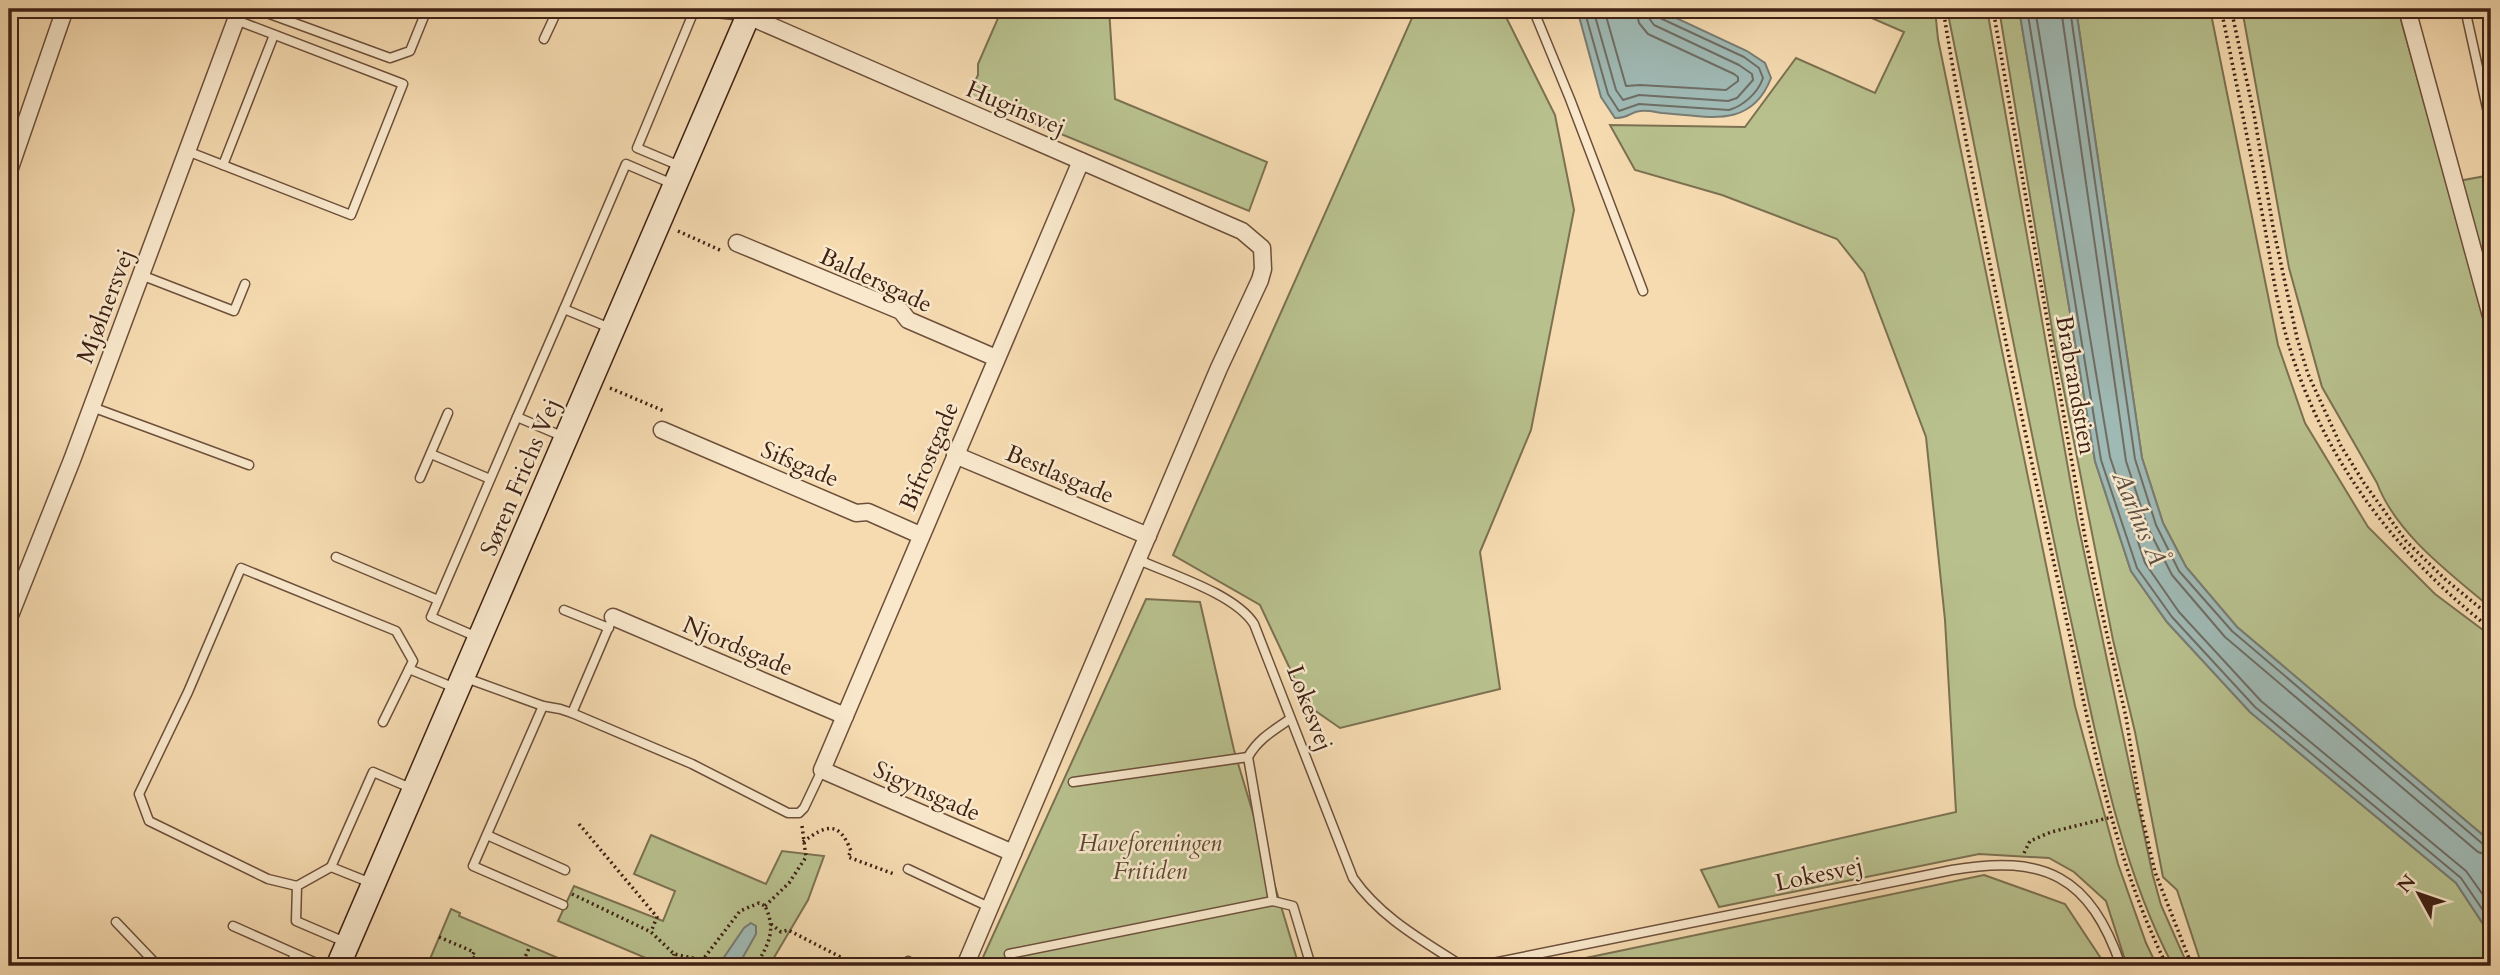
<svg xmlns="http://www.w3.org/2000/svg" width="2500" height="975" font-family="Cardo,serif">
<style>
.green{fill:#b8c18e;stroke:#7c7151;stroke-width:2}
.water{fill:#9fb9b4;stroke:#797c74;stroke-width:2}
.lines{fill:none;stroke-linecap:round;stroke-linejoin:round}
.shore{stroke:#6f6d64;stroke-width:2}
.lane-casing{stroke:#6d503b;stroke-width:11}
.street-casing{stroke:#6d503b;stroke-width:19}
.secondary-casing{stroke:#3f2114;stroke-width:26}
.path{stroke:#3f2114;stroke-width:3.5;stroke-dasharray:2 3.5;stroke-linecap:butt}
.lane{stroke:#f9e8cc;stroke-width:8}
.street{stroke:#f9e8cc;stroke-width:16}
.secondary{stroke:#f9e8cc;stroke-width:23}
.labels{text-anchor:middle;stroke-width:5;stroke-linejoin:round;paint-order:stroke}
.street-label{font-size:24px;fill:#3f2114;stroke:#f9e8cc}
.park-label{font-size:24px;font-style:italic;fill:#5d4932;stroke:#f9e8cc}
.water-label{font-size:26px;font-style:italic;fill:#5c4f44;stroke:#f9e8cc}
</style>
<rect width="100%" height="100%" fill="#f6dbb1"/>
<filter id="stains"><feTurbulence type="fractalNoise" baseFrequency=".00286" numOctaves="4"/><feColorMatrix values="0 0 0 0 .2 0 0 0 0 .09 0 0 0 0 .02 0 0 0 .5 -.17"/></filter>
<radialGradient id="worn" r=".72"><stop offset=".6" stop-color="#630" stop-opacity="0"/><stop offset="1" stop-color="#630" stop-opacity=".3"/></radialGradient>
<!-- green -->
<g class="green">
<path d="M1002,9H1109L1115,99L1267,162L1249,211L968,96L978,75V64Z"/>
<path d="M1416,9H1502L1555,115L1574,210L1531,430L1480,552L1500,689L1340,728L1307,705L1260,605L1173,555Z"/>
<path d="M1851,9H1935L1938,39L2075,706L2118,864L2146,943L2157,966H2127L2106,901L2074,872L2049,858L1979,854L1719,907L1701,870L1956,812L1945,620L1926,437L1864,273L1837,239L1722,195L1635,170L1610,125L1745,127L1796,58L1875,93L1904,32Z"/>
<path d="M1947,9H1987L2077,519L2153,876L2161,905L2188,966H2173C2117,860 2096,732 2070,616C2026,414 1988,211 1947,9Z"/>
<path d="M1999,9H2019L2095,461L2131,571L2167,622L2250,712L2456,883L2491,936V966H2202L2177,890L2163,877L2135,732L2113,640L2053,335Z"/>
<path d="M2076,9H2210L2278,345L2305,423L2368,527L2435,594L2491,636V842L2237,627L2186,567L2163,523L2142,458Z"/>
<path d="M2242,9H2398L2447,183L2491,175V608C2451,574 2396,534 2377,483L2322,387L2289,268Z"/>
<path d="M1146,599L1200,602L1234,750L1299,966H979Z"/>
<path d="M651,835L766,884L782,851L824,856L808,900L769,966H643L646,958L558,921L574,886L663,921L675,891L634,874Z"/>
<path d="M1984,875L2065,904L2106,966H1547Z"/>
<path d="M451,909L460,913L459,916L577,966H427Z"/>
</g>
<!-- water -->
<g class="water">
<path d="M1577,9H1657L1747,51L1765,63L1771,78C1751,130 1707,116 1662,113C1655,112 1647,110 1640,111C1630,112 1628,119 1615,118L1601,97Z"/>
<path d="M2019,9H2076L2142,458L2163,523L2186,567L2237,627L2491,842V936L2456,883L2250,712L2167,622L2131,571L2095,461Z"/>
<path d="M751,923L756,926V934L738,966H718L744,928Z"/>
</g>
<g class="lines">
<!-- shore -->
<g class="shore">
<path d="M1584,9L1608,94L1619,111L1639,104L1729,110C1743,106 1758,93 1763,78L1759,68L1744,57L1660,18L1656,9"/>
<path d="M1593,9L1616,90L1623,100L1639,95L1728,101L1737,98L1753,80L1752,74L1739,65L1654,25L1649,18L1647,9"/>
<path d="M1604,9L1626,86L1640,85L1726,90L1738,81V77L1734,74L1648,34L1639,23L1636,9"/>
<path d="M2027,9L2101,460L2137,568L2172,617L2255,707L2461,878L2491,922"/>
<path d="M2035,9L2110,457L2145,563L2179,612L2261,701L2466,871L2491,906"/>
<path d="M2061,9L2126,461L2148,528L2172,575L2225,637L2478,852L2491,856"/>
<path d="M2070,9L2135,459L2156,525L2179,571L2232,631L2484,845L2491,847"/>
</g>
<defs>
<g id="lane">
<path d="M256,9L390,58L410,51L427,9"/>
<path d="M695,9L694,11L745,16"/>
<path d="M1533,9L1570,99L1643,291"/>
<path d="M2465,9L2491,126"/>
<path d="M544,39L558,9"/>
<path d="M187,151L351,215L403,84L236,20"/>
<path d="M223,165L274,35"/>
<path d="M680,166L637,148L694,11L690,9"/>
<path d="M141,275L234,311L245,284"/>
<path d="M564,309L626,164L675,185"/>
<path d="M92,407L249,465"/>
<path d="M564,437L517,417L564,309L610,328"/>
<path d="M431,454L490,479"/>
<path d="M420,478L448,413"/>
<path d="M336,557L438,600"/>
<path d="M1139,560C1172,575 1235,594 1254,624L1353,878C1381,918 1422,940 1462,966"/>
<path d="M564,610L609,628"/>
<path d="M477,637L431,617L517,417"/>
<path d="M409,669L455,688"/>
<path d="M466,678L543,706L560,709L572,713L692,764L788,813H799L804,808L822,770"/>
<path d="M543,706L473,866L563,905"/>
<path d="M572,713L613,617"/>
<path d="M1290,719C1274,730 1258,739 1248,757L1273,901L1293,906L1311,966"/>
<path d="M1073,782L1248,757"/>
<path d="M487,835L565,870"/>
<path d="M331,867L373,772L413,789"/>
<path d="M908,869L989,907"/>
<path d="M297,886L268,879L149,821L139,794L188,692L241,568L396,631L413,661L383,722"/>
<path d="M116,922L158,966"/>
<path d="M233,926L323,966"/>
<path d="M345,942L296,921L297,886L331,867L371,883"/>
<path d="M1009,954L1273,901"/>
<path d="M290,966L295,954"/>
<path d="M905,966L908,961"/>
<path d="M1478,966L1952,870C2045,854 2090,876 2121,966"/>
</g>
<g id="street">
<path d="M2407,9L2491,316"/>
<path d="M748,16L1242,231L1262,248L1263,269L1260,280L1219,368L965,966"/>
<path d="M9,171L65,9"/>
<path d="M737,243L901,311L908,320L996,358"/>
<path d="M662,430L856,513L868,512L920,535"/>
<path d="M955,455L1148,536"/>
<path d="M613,617L845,716"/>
<path d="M9,618L72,460L240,9"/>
<path d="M1013,853L822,770L1081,161"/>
<path d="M9,964L11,966"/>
</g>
<path id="secondary" d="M338,966L751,9"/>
</defs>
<!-- lane casing -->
<use href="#lane" class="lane-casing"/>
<!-- street casing -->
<use href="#street" class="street-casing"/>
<!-- secondary casing -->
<use href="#secondary" class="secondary-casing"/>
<!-- path -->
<g class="path">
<path d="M1943,9C1975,204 2017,398 2060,590C2088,717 2109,850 2167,966"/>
<path d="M1993,9L2086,543L2126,717L2141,812L2155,872L2192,966"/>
<path d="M2221,9C2236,80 2250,151 2264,223C2272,268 2278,314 2293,358C2329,467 2401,559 2491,629"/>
<path d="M2231,9L2254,114L2273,227L2297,338L2308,374L2341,446L2364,483L2406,541L2446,580L2491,617"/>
<path d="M678,231L722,251"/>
<path d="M610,388L664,411"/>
<path d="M579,824L657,917L651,932"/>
<path d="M803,842C826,825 839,820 851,851L848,857L894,874"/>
<path d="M2024,853L2030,841L2051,832L2112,817"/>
<path d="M572,894L651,932L674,954L702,960"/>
<path d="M765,906L789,883L806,857L802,826"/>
<path d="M771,924L781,932L788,930L858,966"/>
<path d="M439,937L474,952L472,957L493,966"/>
<path d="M521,966L530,946"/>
<path d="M670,966L674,954"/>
<path d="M698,966L740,911L759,903L765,906"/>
<path d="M756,966C768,944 777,931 765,906"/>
</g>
<!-- lane -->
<use href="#lane" class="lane"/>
<!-- street -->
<use href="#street" class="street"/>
<!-- secondary -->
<use href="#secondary" class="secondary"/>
</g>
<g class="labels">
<!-- street labels -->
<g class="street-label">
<text transform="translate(1016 108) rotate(23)" y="8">Huginsvej</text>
<text transform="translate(876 280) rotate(25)" y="8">Baldersgade</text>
<text transform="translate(105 306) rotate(-69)" y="8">Mjølnersvej</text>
<text transform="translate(2076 385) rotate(80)" y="8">Brabrandstien</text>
<text transform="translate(929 456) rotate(-67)" y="8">Bifrostgade</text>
<text transform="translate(800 464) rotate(23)" y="8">Sifsgade</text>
<text transform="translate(1060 474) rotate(23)" y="8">Bestlasgade</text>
<text transform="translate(520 477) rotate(-67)" y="8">Søren Frichs Vej</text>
<text transform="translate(738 646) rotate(23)" y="8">Njordsgade</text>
<text transform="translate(1310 708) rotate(69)" y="8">Lokesvej</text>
<text transform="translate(927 791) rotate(24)" y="8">Sigynsgade</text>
<text transform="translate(1819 874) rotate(-12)" y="8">Lokesvej</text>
</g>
<!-- park labels -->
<g class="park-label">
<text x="1150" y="851">Haveforeningen<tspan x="1150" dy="28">Fritiden</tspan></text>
</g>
<!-- water labels -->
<g class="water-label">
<text transform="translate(2140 518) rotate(67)" y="9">Aarhus Å</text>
</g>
</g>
<!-- margin -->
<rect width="2500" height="975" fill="none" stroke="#f6dbb1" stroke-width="35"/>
<rect x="10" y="10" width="2479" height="954" fill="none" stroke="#3f2114" stroke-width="3.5"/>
<rect x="18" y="18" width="2465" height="940" fill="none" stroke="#3f2114" stroke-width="2"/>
<!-- north arrow -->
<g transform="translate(2419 894) rotate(310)" stroke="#f9e8cc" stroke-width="5" paint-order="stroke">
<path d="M0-5L12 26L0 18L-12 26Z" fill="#3f2114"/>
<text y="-10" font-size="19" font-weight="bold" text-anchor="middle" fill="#3f2114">N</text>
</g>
<rect width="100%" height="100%" filter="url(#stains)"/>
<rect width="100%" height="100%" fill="url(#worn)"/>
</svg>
